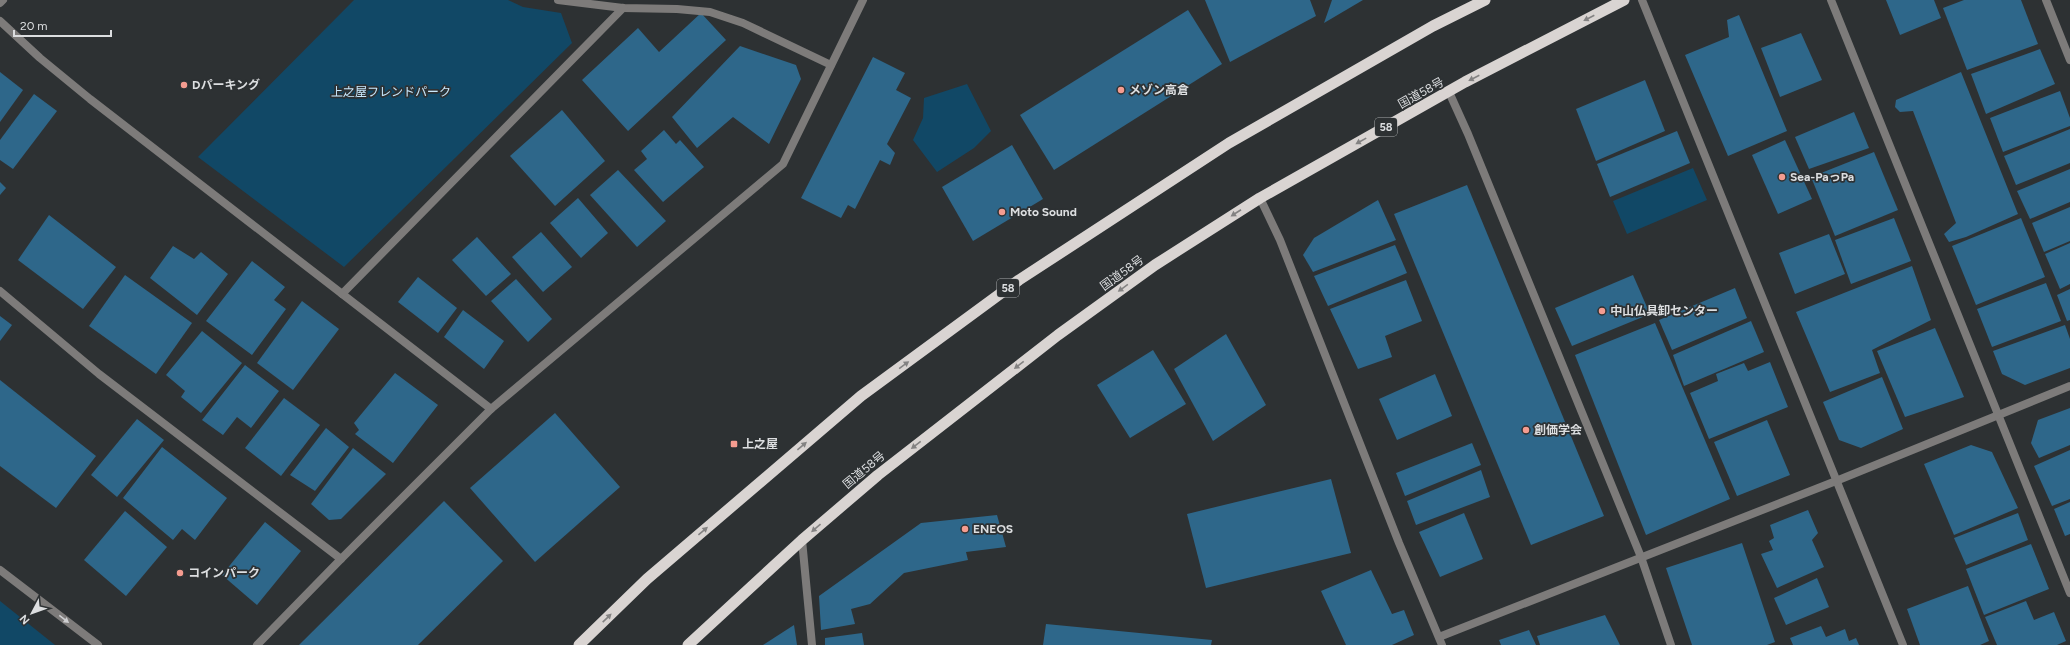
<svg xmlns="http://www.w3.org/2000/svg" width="2070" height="645" font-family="Figtree,'Noto Sans JP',sans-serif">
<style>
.green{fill:#114866}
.building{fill:#2e678a}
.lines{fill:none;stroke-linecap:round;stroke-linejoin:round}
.minor{stroke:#7d7b7a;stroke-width:8}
.tertiary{stroke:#7d7b7a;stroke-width:8}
.trunk{stroke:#d9d4d2;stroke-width:11}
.oneway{fill:#838282}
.oneway2{fill:#cecfd1}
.poi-dot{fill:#f59c90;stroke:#2d3133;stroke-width:1.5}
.labels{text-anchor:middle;stroke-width:3.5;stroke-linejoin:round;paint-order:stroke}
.shield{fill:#2d3133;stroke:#a8aaac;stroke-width:1}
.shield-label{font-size:11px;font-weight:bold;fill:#dcdee0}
.poi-label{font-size:12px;font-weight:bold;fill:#dcdee0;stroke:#2d3133;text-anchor:start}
.park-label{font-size:12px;fill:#c8e8fd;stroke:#2d3133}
.street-label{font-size:12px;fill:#dcdee0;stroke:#2d3133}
</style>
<rect width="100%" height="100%" fill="#2d3133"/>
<!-- green -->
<g class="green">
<path d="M354,0H508L523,7L561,13L572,43L344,267L198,157Z"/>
<path d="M967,84L991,131L974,148L937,172L913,140L923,118L924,98Z"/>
<path d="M1693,168L1707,200L1627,234L1613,201Z"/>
<path d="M0,601L55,645H0Z"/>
</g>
<!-- building -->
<g class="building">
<path d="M1205,0H1310L1316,16L1230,62Z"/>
<path d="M1332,0H1363L1324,23Z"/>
<path d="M1886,0H1934L1941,18L1900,35Z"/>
<path d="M1964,0H2021L2038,44L1967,70L1943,8Z"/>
<path d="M1188,10L1222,64L1054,170L1020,115Z"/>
<path d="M701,13L726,40L628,131L582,80L638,28L659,52Z"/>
<path d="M1739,15L1787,131L1728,156L1685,55L1729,37L1727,20Z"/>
<path d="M1801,33L1822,80L1780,97L1761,48Z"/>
<path d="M740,46L796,65L801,79L769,144L733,117L697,148L672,117Z"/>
<path d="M2040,49L2055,84L1986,114L1971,74Z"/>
<path d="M873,57L905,73L896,90L911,98L887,144L895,153L890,165L880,160L855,209L848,205L841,218L801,198Z"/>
<path d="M0,72L23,90L0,122Z"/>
<path d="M1961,72L2018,214L1966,237L1949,242L1944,234L1956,223L1913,111L1900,112L1895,107L1896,100Z"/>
<path d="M1645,80L1665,131L1596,161L1576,109Z"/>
<path d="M2060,91L2070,118V126L2003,152L1990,118Z"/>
<path d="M34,94L57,111L13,169L0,160V140Z"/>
<path d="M562,110L605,161L555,206L510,156Z"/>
<path d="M1854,112L1869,148L1809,169L1795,137Z"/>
<path d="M2070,129V163L2016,185L2004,156Z"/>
<path d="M664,130L676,144L680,140L704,167L663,202L634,170L647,159L641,151Z"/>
<path d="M1677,131L1690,163L1610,197L1597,164Z"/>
<path d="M1785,140L1812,199L1778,214L1752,155Z"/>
<path d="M1012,145L1043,199L973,241L942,187Z"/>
<path d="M1874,152L1898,210L1835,236L1811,177Z"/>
<path d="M2070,169V202L2030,219L2017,191Z"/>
<path d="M618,170L666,221L637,247L590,195Z"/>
<path d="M0,182L6,188L0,195Z"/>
<path d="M1467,185L1604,516L1531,545L1394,214Z"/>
<path d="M578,198L608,233L581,258L550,223Z"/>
<path d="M1378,200L1396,240L1313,272L1303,255L1314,238Z"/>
<path d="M2070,207V241L2044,252L2032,223Z"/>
<path d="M49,215L116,267L83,309L18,260Z"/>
<path d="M1894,218L1911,261L1851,284L1835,240Z"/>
<path d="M2021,218L2045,277L1976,305L1952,246Z"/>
<path d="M541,232L572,267L543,292L512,257Z"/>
<path d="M1829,234L1845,274L1795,294L1779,253Z"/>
<path d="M477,237L511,274L486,296L452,260Z"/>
<path d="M2070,243V284L2060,289L2045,254Z"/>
<path d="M1395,245L1407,273L1328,306L1314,276Z"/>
<path d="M173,246L194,259L201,252L228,274L197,315L150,278Z"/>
<path d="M252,261L285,287L274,300L286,309L252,355L206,321Z"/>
<path d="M1912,266L1931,320L1872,350L1880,373L1830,392L1796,312Z"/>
<path d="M125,275L192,323L156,374L89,326Z"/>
<path d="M1633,275L1650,314L1572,346L1555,308Z"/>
<path d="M418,277L457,308L438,333L398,302Z"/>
<path d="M516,279L552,319L528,342L491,301Z"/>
<path d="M1406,280L1422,321L1385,336L1392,357L1358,369L1330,309Z"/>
<path d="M2046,283L2061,321L1992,347L1977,309Z"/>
<path d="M1735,288L1747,318L1672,350L1659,320Z"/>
<path d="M2070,289V320L2067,321L2057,295Z"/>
<path d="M302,301L339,329L293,390L257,363Z"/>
<path d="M463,310L504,341L484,369L444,337Z"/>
<path d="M0,316L12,325L0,341Z"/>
<path d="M1751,321L1764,352L1684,386L1673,355Z"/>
<path d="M1655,323L1730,499L1646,535L1575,355Z"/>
<path d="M2065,325L2070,339V368L2025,385L2002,374L1993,351Z"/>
<path d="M1935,328L1964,397L1905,417L1877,351Z"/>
<path d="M202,331L242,363L201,413L181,397L185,391L166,375Z"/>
<path d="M1226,334L1266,405L1213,441L1174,369Z"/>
<path d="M1153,350L1186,404L1130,438L1097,385Z"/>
<path d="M1770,362L1788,407L1709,439L1690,393L1718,381L1716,374L1744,363L1748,371Z"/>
<path d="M245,365L279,391L251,428L237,417L223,435L202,420Z"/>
<path d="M395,373L438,405L393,463L355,434L359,430L354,423Z"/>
<path d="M1435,374L1452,416L1397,440L1379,399Z"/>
<path d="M1882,377L1903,429L1861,448L1839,440L1823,402Z"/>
<path d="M0,380L96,456L56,508L0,466Z"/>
<path d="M284,398L320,425L281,476L245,448Z"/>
<path d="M2070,408V445L2039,458L2031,443L2038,420Z"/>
<path d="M555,413L620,487L535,562L470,488Z"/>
<path d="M137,419L164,440L117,497L91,475Z"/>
<path d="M1767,420L1790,475L1737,496L1714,442Z"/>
<path d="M326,428L349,447L315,491L290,475Z"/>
<path d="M1472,443L1481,465L1405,496L1396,473Z"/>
<path d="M1971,445L1992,452L2018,508L1954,535L1924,464Z"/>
<path d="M162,447L227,498L195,540L182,529L173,540L123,498Z"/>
<path d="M353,448L386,474L341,519L329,520L311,504Z"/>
<path d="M2070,450V499L2052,506L2034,466Z"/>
<path d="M1481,470L1490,497L1416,525L1407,501Z"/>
<path d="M1331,479L1351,553L1206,588L1187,514Z"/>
<path d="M444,501L503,561L418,645H299Z"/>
<path d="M2070,502V534L2065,536L2054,509Z"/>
<path d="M1808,510L1818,533L1812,540L1824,567L1777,588L1761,554L1773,550L1769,541L1774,538L1770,525Z"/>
<path d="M125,511L167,547L126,596L84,560Z"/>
<path d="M1464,513L1483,559L1440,577L1419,532Z"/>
<path d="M2018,513L2028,540L1966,565L1954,538Z"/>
<path d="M997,515L1006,547L966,552L968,560L904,573L870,604L851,609L855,624L821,630L819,596L921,523Z"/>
<path d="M265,522L301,551L257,605L222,575Z"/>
<path d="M1742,543L1775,642L1767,645H1692L1666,568Z"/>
<path d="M2031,544L2049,589L1984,615L1966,569Z"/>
<path d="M1371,570L1392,614L1404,610L1414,635L1392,645H1346L1321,591Z"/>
<path d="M1817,578L1829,607L1786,625L1774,598Z"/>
<path d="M1968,586L1989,641L1980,645H1920L1907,609Z"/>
<path d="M2026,601L2034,620L2054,612L2066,641L2057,645H1997L1985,617Z"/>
<path d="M1605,615L1620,645H1540L1537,636Z"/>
<path d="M1046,624L1212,640L1211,645H1043Z"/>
<path d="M794,625L797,645H763Z"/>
<path d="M1821,626L1826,637L1845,629L1849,641L1856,638L1859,645H1793L1790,638Z"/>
<path d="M1529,630L1536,645H1501L1499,640Z"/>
<path d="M862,633L864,645H825V638Z"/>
</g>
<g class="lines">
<!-- minor -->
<g class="minor">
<path d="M558,0L623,8L677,9L710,12L743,23L831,65"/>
<path d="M1642,0L1903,645"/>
<path d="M1831,0L2070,593"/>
<path d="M2046,0L2070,60"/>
<path d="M1449,92L1468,134L1641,557L1671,645"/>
<path d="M1260,198L1280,240L1399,543L1442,645"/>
<path d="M0,291L99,374L341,559"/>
<path d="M342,294L623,8"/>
<path d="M802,540L812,645"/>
<path d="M1439,637L1836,481L2070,386"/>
<path d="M257,645L341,559L491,409L783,164L863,0"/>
</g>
<!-- tertiary -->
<g class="tertiary">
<path d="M0,3L3,0"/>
<path d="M0,21L40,58L90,99L491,409"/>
<path d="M0,570L98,645"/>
</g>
<!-- trunk -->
<g class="trunk">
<path d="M579,645L647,579L861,396L1019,280L1229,143L1433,26L1485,0"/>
<path d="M688,645L802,540L878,475L1058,335L1155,265L1260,198L1465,82L1624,0"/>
</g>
</g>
<!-- one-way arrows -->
<defs><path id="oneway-solid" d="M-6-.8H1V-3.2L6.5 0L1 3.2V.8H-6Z"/></defs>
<g class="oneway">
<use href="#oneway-solid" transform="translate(1589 18) rotate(153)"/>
<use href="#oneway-solid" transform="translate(1474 78) rotate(153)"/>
<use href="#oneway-solid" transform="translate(1361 141) rotate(151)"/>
<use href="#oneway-solid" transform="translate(1236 213) rotate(147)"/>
<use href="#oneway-solid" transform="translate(1123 288) rotate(144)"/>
<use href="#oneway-solid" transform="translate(904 365) rotate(-36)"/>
<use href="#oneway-solid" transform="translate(1019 365) rotate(142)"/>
<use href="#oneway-solid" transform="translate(916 445) rotate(142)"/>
<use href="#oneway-solid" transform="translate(802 446) rotate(-40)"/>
<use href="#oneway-solid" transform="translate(816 528) rotate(139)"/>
<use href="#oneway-solid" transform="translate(703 531) rotate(-40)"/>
<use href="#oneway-solid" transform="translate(607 618) rotate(-44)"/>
</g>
<use class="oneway2" href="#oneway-solid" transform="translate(64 619) rotate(38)"/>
<!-- markers -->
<g class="poi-dot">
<circle cx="184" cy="85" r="4"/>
<circle cx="1121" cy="90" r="4"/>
<circle cx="1782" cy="177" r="4"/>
<circle cx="1002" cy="212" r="4"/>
<circle cx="1602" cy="311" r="4"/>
<circle cx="1526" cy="430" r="4"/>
<rect x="730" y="440" width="8" height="8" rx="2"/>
<circle cx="965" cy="529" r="4"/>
<circle cx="180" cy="573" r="4"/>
</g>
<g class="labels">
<!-- shield labels -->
<g class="shield">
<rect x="1375" y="118" width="22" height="18" rx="3"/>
<rect x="997" y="279" width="22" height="18" rx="3"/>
</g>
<g class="shield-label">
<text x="1386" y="131">58</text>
<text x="1008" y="292">58</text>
</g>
<!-- poi labels -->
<g class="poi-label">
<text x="192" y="89">Dパーキング</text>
<text x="1129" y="94">メゾン高倉</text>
<text x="1790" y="181">Sea-PaっPa</text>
<text x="1010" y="216">Moto Sound</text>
<text x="1610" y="315">中山仏具卸センター</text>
<text x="1534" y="434">創価学会</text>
<text x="742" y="448">上之屋</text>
<text x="973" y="533">ENEOS</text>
<text x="188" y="577">コインパーク</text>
</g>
<!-- park labels -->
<g class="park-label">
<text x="391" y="96">上之屋フレンドパーク</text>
</g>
<!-- street labels -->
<g class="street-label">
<text transform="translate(1421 93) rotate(-29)" y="4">国道58号</text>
<text transform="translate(1122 273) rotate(-36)" y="4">国道58号</text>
<text transform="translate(864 470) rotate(-40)" y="4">国道58号</text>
</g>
</g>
<!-- north arrow -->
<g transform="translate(32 613) rotate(229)" stroke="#2d3133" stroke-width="3" paint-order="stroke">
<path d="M0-3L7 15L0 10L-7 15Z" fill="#dcdee0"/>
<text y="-6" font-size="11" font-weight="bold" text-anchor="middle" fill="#dcdee0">N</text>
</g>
<!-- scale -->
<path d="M14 30v6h97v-6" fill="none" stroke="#dcdee0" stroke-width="2"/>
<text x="20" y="30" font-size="12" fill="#dcdee0" stroke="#2d3133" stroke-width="3" paint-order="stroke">20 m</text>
</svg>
